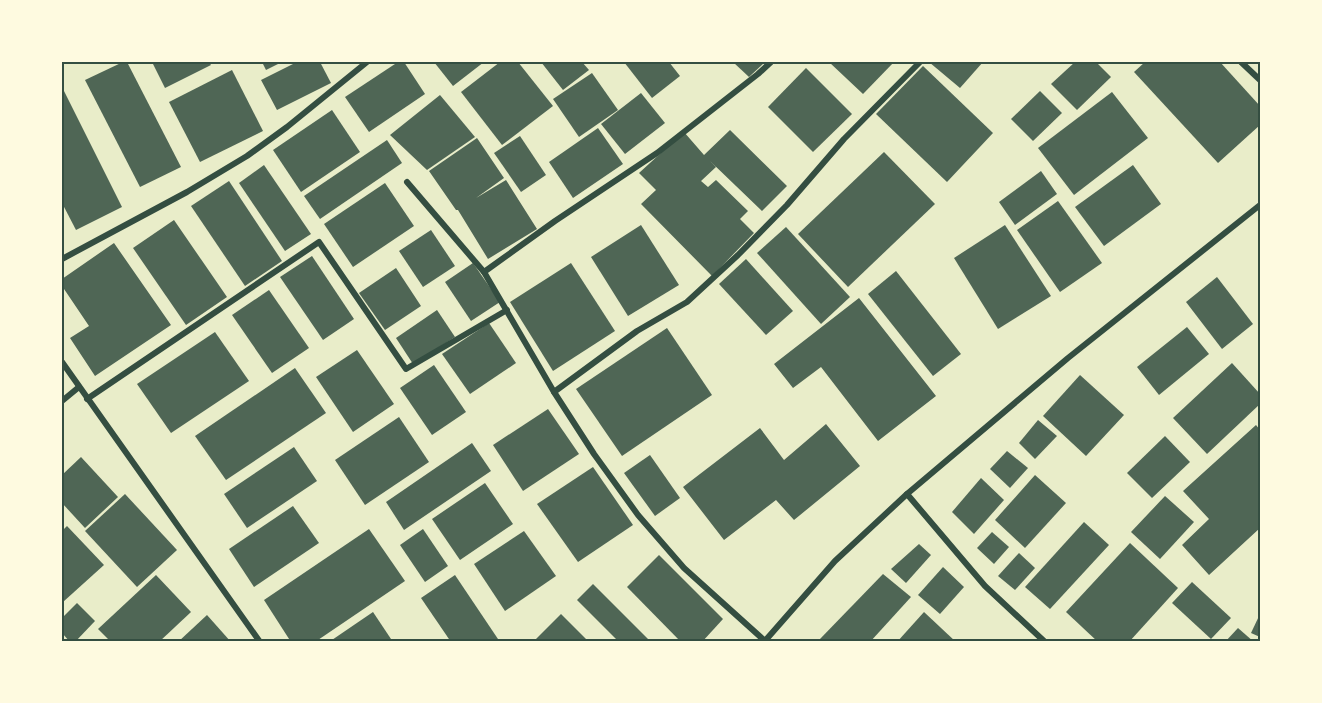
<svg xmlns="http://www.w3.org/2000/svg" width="1322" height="703" font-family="Manrope,sans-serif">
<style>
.building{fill:#4f6655}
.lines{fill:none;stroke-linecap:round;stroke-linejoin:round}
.minor{stroke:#344e41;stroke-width:6}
.neatline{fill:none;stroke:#344e41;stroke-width:2}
</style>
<rect width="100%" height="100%" fill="#e9edc9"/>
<!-- building -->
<g class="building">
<path d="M123,62H127L181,167L140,187L85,80Z"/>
<path d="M152,62H209L211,65L165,88Z"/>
<path d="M262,62H282L266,70Z"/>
<path d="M297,62H320L331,83L277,110L261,80Z"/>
<path d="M398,62H404L425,94L369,132L345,97Z"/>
<path d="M434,62H484L453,86Z"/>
<path d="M500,62H518L553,106L502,145L461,92Z"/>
<path d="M541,62H582L589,70L563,90Z"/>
<path d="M624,62H669L680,76L652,98Z"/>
<path d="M733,62H765L749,77Z"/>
<path d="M829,62H894L863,94Z"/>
<path d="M929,62H983L960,88Z"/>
<path d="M1075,62H1096L1111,77L1077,110L1051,84Z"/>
<path d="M1145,62H1220L1260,106V125L1218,163L1134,72Z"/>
<path d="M923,66L993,133L947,182L876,114Z"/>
<path d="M806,68L852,114L813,152L768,107Z"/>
<path d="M232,70L263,131L200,162L169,102Z"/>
<path d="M592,73L618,110L579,137L553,99Z"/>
<path d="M62,87L122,207L76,230L62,203Z"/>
<path d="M1040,91L1062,113L1033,141L1011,119Z"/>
<path d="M1112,92L1148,138L1074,195L1038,148Z"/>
<path d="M641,93L665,123L625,154L601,124Z"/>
<path d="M440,95L475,137L427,170L390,135Z"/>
<path d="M332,110L360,152L301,192L273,150Z"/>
<path d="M598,128L623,164L573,198L549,162Z"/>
<path d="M730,130L787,186L762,211L710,161L716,167L701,181L708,187L716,180L748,211L740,219L754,233L712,276L641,204L656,190L639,173L684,132L704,155Z"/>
<path d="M520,136L546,175L521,192L494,153Z"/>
<path d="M477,138L504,178L476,198L506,180L537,229L488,259L458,210H456L429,171Z"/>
<path d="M387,140L402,163L320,219L304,196Z"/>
<path d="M884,152L935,204L848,287L798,234Z"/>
<path d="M264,165L311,234L285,251L239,183Z"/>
<path d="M1133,165L1161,204L1104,246L1075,207Z"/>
<path d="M1041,171L1057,194L1015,225L999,202Z"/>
<path d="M229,181L282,261L245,286L191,206Z"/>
<path d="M385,183L414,226L353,267L324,224Z"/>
<path d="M1058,201L1102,263L1060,292L1017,230Z"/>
<path d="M174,220L227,297L186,325L133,248Z"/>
<path d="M641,225L679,285L628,316L591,257Z"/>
<path d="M1005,225L1051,296L998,329L954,258Z"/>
<path d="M786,227L850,297L821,324L757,253Z"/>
<path d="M431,230L455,266L423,287L399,251Z"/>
<path d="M114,243L171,325L95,376L70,338L89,326L62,286V279Z"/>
<path d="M312,256L354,319L323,340L280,277Z"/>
<path d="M746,259L793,311L766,335L719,284Z"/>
<path d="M473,263L500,302L471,321L445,282Z"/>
<path d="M571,263L615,331L553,371L510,302Z"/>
<path d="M396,268L421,306L385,330L359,293Z"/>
<path d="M896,271L961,354L933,376L868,294Z"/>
<path d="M1217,277L1253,324L1222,349L1186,302Z"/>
<path d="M269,290L309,348L272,373L232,315Z"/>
<path d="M859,298L936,396L878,441L821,367L793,388L774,364Z"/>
<path d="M437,310L455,337L413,364L396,338Z"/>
<path d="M489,323L516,363L470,394L442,354Z"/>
<path d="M1187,327L1209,354L1159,395L1137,367Z"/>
<path d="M667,328L712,395L622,456L576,389Z"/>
<path d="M215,332L249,381L171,433L137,384Z"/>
<path d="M357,350L394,404L353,432L316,377Z"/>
<path d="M1232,363L1260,394V404L1207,454L1173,418Z"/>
<path d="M434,365L466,412L432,435L400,388Z"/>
<path d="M295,368L326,413L226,480L195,436Z"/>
<path d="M1080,375L1124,415L1086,456L1043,416Z"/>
<path d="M548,409L579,454L523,491L493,445Z"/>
<path d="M399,417L429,462L365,505L335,460Z"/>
<path d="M1038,420L1057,436L1035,459L1019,443Z"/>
<path d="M826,424L860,466L794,520L776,500L724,540L683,487L760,428L784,460Z"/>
<path d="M1256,425L1260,430V528L1209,575L1182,545L1209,519L1183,491Z"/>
<path d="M1165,436L1190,462L1152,498L1127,473Z"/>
<path d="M472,443L491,471L404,530L386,502Z"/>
<path d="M294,447L317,481L247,528L224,494Z"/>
<path d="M1007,451L1028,468L1010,488L990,469Z"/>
<path d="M650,455L680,498L655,516L624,473Z"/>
<path d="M81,457L118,497L85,528L62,503V475Z"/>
<path d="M593,467L633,525L578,562L537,504Z"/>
<path d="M1035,475L1066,503L1025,548L995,520Z"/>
<path d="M981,478L1004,500L974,534L952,512Z"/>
<path d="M485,483L513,524L460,560L432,519Z"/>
<path d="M125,494L177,550L137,587L85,531Z"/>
<path d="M1165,496L1194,522L1160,559L1131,532Z"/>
<path d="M293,506L319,543L254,587L229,549Z"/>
<path d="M1084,522L1109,545L1050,609L1025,587Z"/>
<path d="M67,526L104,565L63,602L62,600V531Z"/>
<path d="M369,529L405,581L315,642H291L264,600Z"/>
<path d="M423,529L448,566L425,582L400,545Z"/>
<path d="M524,531L556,576L505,611L474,564Z"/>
<path d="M992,532L1009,547L994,564L977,548Z"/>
<path d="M1130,543L1178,588L1129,642H1098L1066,612Z"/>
<path d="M919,544L931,555L906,583L891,569Z"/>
<path d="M1019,553L1035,568L1015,590L998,576Z"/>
<path d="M659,555L723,619L702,642H681L627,587Z"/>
<path d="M943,567L964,587L940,614L918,595Z"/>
<path d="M883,574L911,597L870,642H821L819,640Z"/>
<path d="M156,575L191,612L159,642H111L98,629Z"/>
<path d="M455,575L500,642H451L421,598Z"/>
<path d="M1192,582L1231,618L1211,639L1172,603Z"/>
<path d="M593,584L651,642H619L577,600Z"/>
<path d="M77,603L95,621L75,642H70L62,633V618Z"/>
<path d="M373,612L393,642H329Z"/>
<path d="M924,612L956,642H897Z"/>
<path d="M561,614L586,639L584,642H533Z"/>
<path d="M1260,614V637L1251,633Z"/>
<path d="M207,615L231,642H178Z"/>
<path d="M1238,628L1254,642H1225Z"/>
</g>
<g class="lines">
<!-- minor -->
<g class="minor">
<path d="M1241,62L1260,80"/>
<path d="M407,182L484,272L554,392L594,454L638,515L684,568L765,641"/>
<path d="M62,259L187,192L247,156L287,127L367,62"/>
<path d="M484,272L555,221L657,153L758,74L771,62"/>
<path d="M62,362L260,642"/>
<path d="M554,392L637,331L687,302L738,255L787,205L844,139L920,62"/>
<path d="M87,399L319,242L406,369L507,310"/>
<path d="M62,401L79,387"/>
<path d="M907,494L985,586L1045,642"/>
<path d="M764,642L835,561L907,494L1068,358L1260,205"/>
</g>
</g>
<!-- border -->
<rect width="1322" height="703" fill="none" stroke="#fefae0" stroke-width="126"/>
<rect x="63" y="63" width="1196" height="577" class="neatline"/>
</svg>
